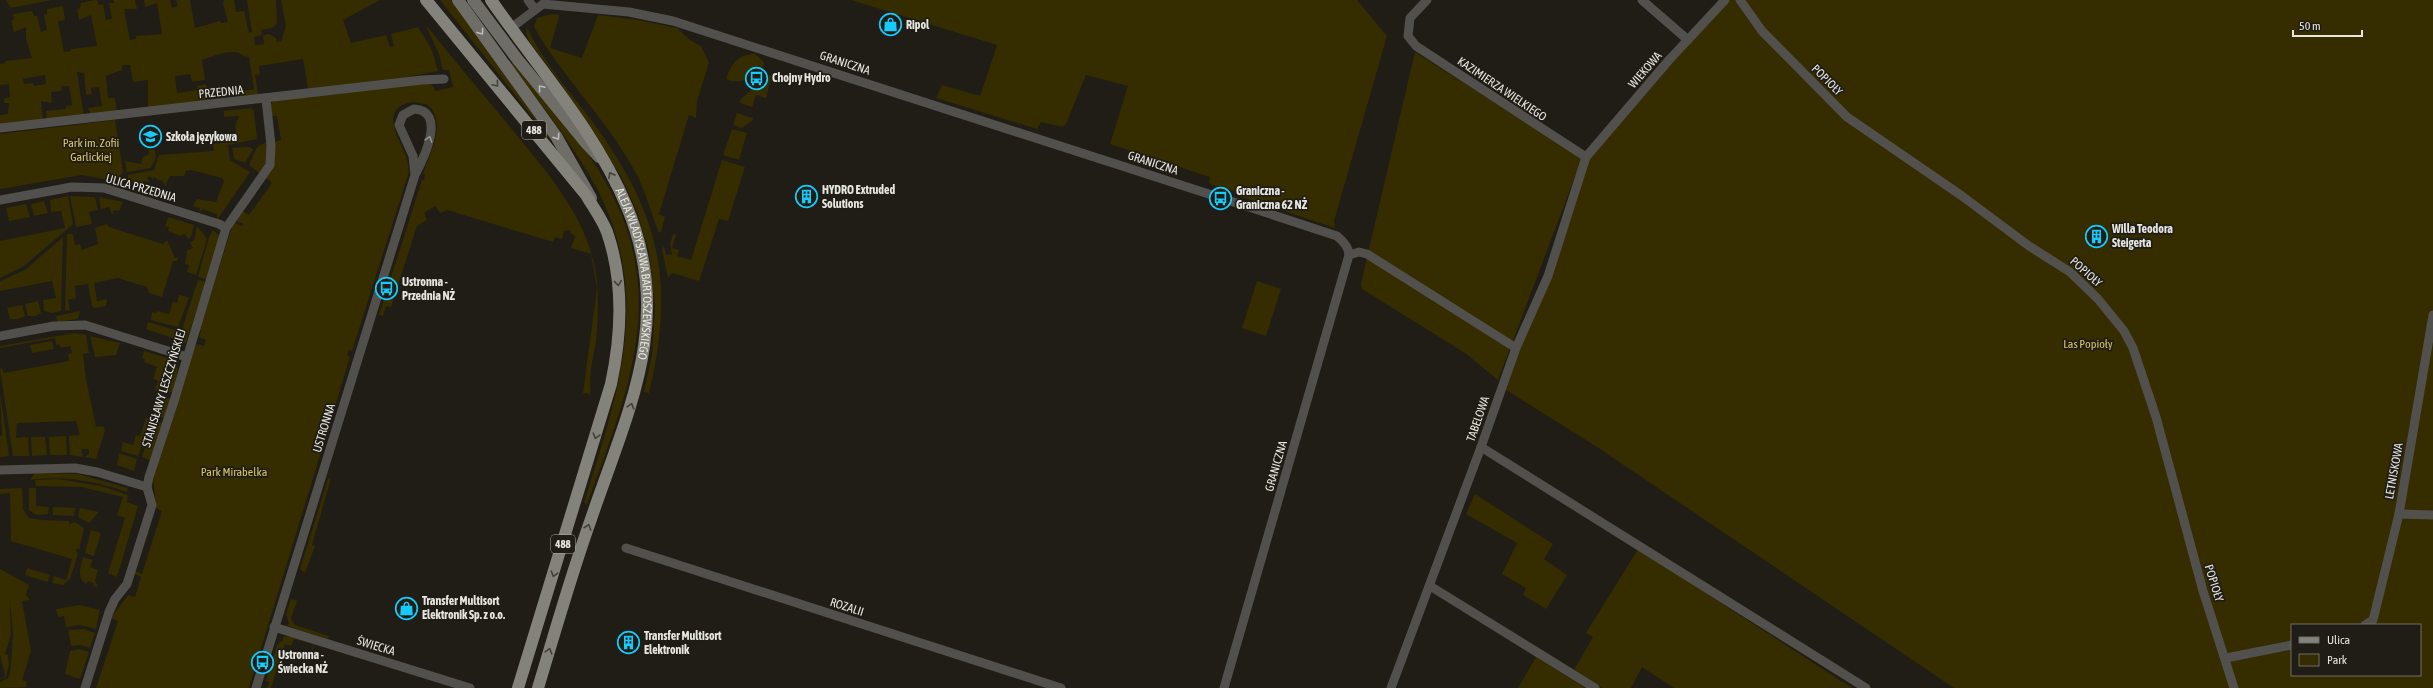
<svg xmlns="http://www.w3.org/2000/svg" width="2433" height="688" font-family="'Asap Condensed',sans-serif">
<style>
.green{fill:#352c00;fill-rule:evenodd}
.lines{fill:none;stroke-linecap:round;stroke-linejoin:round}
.minor{stroke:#51504c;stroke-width:9}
.secondary{stroke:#6e6d67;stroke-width:12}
.primary{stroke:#84837b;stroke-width:12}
.oneway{stroke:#bcbbb5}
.oneway2{stroke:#424139}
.oneway3{stroke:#94938e}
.labels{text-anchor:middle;stroke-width:3.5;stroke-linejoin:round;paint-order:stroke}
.shield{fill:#1f1d16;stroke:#aaa9a3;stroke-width:1}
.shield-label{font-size:11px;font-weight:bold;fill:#e6e5df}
.poi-label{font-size:12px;font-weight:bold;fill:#e6e5df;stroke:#1f1d16;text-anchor:start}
.street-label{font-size:12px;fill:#e6e5df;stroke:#1f1d16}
.park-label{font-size:12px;fill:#d9c56b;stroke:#1f1d16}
</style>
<rect width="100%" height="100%" fill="#1f1d16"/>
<!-- green -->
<g class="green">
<path d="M6,0H52L11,8Z"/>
<path d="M94,0H97L99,5L103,4L106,20L112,19L109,3H114L113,0H135L137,9H124L130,40L136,39V36L162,34L157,3L145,7L144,0H170L172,8L178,6L176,0H190L195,28L220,21L221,23L228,22L223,3L224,0H234L236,12L244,11L249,33L252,32L247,0H276L277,23L272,28L261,30L262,35L254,37L255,45L264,44L263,35L269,34L276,38L277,42L281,41L286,26L281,0H380L343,20L351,43L386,35L390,47L394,46L391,34L418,27L432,50L438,71L381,82L308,89L303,59L259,66L260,74L255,75L258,94L240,96L239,92L254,89L249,57C243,57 240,52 234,52C221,52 211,57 202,60L205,80L192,82L190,74L175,76L177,93L197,90V86L206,84L209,102L148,109V80L133,82L130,65H122V70L106,76L108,98H115L117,112L91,115L88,108L102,106L99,87L91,88L92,94L86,95L84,73L77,72L84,116L47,121L46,111L66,109V106L72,105L69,86H61L62,91L51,92L52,103L41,101L43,121L0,126V115L8,114L9,103H4V99L10,97L9,84L0,85V64L6,63L5,61L32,58L26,39V27L14,32L11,20H14L13,14L32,11L34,16H37L41,32L47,30L44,15L47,14V9L63,6L65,20L58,21L64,52L71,51V49L97,46L91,15L79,20L77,9L80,8L81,3ZM45,75L46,84L34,86L33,83L24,84L23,79Z"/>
<path d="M440,0H451L557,148Z"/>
<path d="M851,0H1357L1387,36L1334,221L1335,228L1236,195L1237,192L1212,185L1209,183L1210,177L1110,144L1128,86L1086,75L1066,124L1062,127L1041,122L1037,129L936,98L942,85L980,96L997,45Z"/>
<path d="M1719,0H2433V688H1954L1597,447L1506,390L1582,160ZM2292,625H2420V675H2292Z"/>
<path d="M552,14L559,15V17L550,48L582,58L598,15L638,20L677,28L690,40L701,46L709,63L697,101L696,118L689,115L659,214L665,217L661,232H658C652,213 646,195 638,177C610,123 564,79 534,27L537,18Z"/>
<path d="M425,24C452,57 479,90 506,122C543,168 587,214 596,274C599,295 598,319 596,341C593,359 588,376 591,394L583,393L597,288L591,254L571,248L575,237L569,230L564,231L562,239L555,237L553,242L447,210L440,213L435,206L424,213L427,220L417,226L391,307L386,306L383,316L379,315L422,180H424L425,175L423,174C430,153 448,122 427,104C424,105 418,102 413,102C378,107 399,139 406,156C408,161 408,167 409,172L352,351L349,350L347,355L350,357L249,688H96L118,621L111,618L128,595L135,597L141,577L135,574V571L142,574L162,511L156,508L153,477L193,350L197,344L204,346L206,340L199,337L201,331L199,330L232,227L234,223L242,226L243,224L236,221L243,211L249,215L272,183L266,178L274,142L281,140L277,116H271L270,105L274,101L308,97L309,99L310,97L424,83L432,85L436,91L453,87L449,70H443L439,54Z"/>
<path d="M527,27C543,63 571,92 594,124C661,216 675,283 649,393L644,392L652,355L655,306L649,251L637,212L622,178L559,81L529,41L526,33Z"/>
<path d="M1415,52L1582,158L1498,380L1465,353L1362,289L1361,283Z"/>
<path d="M755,54L764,62C763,76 738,86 726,79C731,64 738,54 755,54Z"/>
<path d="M513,62C541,96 572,129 596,166C673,286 631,384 587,504L584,503C618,393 654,295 595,185C571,142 540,103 511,64Z"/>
<path d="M772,74L766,98L756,95L752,107L740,103L741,99L757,85L759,87L765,82L763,80Z"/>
<path d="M251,108L254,111L257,139L228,145L230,160L250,172L217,220V214L202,209L199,214L200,208L193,206L197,199L216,202L224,181L222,178L191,170L186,171L184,176H170L165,186L162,180L160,181L154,177L152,179L150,176L147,178L150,183L144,181L142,185L170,194L172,198L156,193L153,199L150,198L152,191L128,184V175L154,170L159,155L214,151L213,144L228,142L236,132L235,126L239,116L224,117V111Z"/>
<path d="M737,113L753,118L752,121L742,128L733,125Z"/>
<path d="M115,120L123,172L117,181L82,175L0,189V134Z"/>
<path d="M732,129L747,133L739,160L723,155Z"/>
<path d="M267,142L268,159L260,174L249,165L257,147Z"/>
<path d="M244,147H250L253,150L245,163L234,159L232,148Z"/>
<path d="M149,150H155L156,157L151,168L127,172L125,161L141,164L143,157L149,154Z"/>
<path d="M722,160L745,167L728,221L719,219L699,281L672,273L668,278L662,249L664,246L666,255L672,254L670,244L673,234L676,235L672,248L679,250L677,256L691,260Z"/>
<path d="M68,196L73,224L24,266L0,278V241L65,228L61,211L51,212L50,200Z"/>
<path d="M70,196L95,197L98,210L89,212L92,224L76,227Z"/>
<path d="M99,197L123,202L119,211L114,210L112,215L109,207L101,209Z"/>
<path d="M44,201L48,213L34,216L31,204Z"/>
<path d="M26,204L30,217L9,221L6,208Z"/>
<path d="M168,217L194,225L191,237L188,239L185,234L180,236L168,231L169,227L165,226Z"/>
<path d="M107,224L109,227L163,244L167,240L175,258H178L177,261H173L162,297L149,293L147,287L118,278L94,283L97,301L107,299L106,306L94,308L92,306L88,284L75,286L76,298L68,300L70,310L65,311L67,234H73L75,245L80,244L82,250L98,244L95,228Z"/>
<path d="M197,226L207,239L196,275L187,272L189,265L185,264L187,251L193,248L190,243L194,240Z"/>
<path d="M213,230L219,235V239L207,279L198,277L209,237Z"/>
<path d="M63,237L61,311L52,313L44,311L43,300L56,298L52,281L0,291V281L25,270Z"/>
<path d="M198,280L206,282L186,342L176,348Z"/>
<path d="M1257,281L1281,289L1266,336L1242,328Z"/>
<path d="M179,295L189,297L178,327L151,320L152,312L156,313L157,311L169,314L173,302L177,303Z"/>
<path d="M38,301L41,313L35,316H28L25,304Z"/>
<path d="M22,305L25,316L18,319H10L7,308Z"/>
<path d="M80,311L78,319L57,322L56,316Z"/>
<path d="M148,322L175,330L176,336L173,338L146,329Z"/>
<path d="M75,333L86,335L89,353L83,354L86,379L96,427L103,426L105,430L96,459L85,457L89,454V449H81L83,457L70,455L69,436L80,435L76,421L17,423L16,438L28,437L29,456H13L0,369L2,368L4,373L69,361L68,354L72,353L70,346L61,348L59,344L56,345L55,338L0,348V346Z"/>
<path d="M90,336L120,343L116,355L95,357Z"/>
<path d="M52,341L54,349L32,353L30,345Z"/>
<path d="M144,351L170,359L159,391L155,390L158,381L153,379L157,367L144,362L145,359L142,358Z"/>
<path d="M173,358C182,367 175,381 173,392L163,391Z"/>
<path d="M0,392L9,456L0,457V436L2,435Z"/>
<path d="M162,396L171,399L165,418L155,415Z"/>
<path d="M146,418L151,420L138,456L121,451L123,442L133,445L136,435L140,436Z"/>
<path d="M154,420L162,423L150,460L142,457Z"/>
<path d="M66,436L67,455H50L49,437Z"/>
<path d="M31,437H45L47,455L32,456Z"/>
<path d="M119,453L137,459L134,471L117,465Z"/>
<path d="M35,473L78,474L128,488L127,492C95,481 63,475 30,480Z"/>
<path d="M331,478L312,545L315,546L305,573L300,569L328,479Z"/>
<path d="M58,479L101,486L128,495L127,502L138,506L117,577L108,573L125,518L117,515L123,497L81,487L36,486L35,480Z"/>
<path d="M22,488L23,509L29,518L41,520L69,521V524L75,522L84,528L79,550L77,548L76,550L78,554L70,579L63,585L52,583L54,576L66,580L72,559L11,541L10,493L0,494V489Z"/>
<path d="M29,488H36V506L49,507L48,514L36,515L29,510Z"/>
<path d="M1475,494L1553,544L1544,559L1567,575L1546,609L1523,595L1526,588L1502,574L1517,543L1466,514Z"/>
<path d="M53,507L75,508L74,516L53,515Z"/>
<path d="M80,508L99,512L89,523L78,517Z"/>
<path d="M91,530L101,533L94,556L85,553Z"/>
<path d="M1638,549L1852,688H1674L1642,667L1631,688H1602L1574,670L1593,637L1586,633Z"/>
<path d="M83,557L93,560L90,567L98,570L95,581L98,587L93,586L94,583L88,581L86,584C76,577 81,567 83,557Z"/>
<path d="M27,568L50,575L48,582L25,575Z"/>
<path d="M0,569L29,585L26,595L30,600L22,601L31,651L22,680L27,682L26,687L0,688V682L8,678L10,674L13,635L10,600L11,635L5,654L8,655L9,664L6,677L0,679L5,676L0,654Z"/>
<path d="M291,599L297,601L291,618L295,625L329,636L328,639L287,626L289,624L286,614Z"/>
<path d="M80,605L100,610L96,629L80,625L66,627L64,616L58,617L56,609Z"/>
<path d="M83,629L95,633L90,648L80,645L71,646L68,630Z"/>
<path d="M290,636L314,643L313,650L312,651L313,644L294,639L291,646L285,644L271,688H264L268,687L269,682L266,681L277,645L283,640V637Z"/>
<path d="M79,649L89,652L80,679L65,674L70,651Z"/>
<path d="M1536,657L1586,688H1518Z"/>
</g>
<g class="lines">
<!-- minor -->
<g class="minor">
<path d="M528,0L534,8"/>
<path d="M1427,0L1410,18L1408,36L1416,46L1586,157"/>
<path d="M1642,0L1688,40"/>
<path d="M1740,0L1762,31L1847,117L1962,196L2029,246L2070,272L2098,299L2124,331L2133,348L2156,417L2203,591L2234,688"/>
<path d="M511,28L543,4L629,12L673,21L1249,207L1337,236C1343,241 1349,247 1349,255L1224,688"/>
<path d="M0,128L422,80L444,79"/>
<path d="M0,200L72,187L104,188L219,224L226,228"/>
<path d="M1349,255L1359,252L1367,254L1516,348"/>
<path d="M0,336L54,326L85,325L187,357"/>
<path d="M1481,447L1866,688"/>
<path d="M0,470L75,468L97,472L147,487"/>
<path d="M2399,514L2433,515"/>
<path d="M626,548L1061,688"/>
<path d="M1430,586L1595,688"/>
<path d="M2365,625L2373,620L2399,514L2433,315"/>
<path d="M274,627L470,688"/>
<path d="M2226,658L2292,645"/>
<path d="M85,688L109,612L115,599L127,584L152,505L147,487L149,477L175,398L226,228L270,165L271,145L266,99"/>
<path d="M256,688L415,175C424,158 447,111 414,109L403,115L399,125L413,156L415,175"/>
<path d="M1391,688L1481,447L1516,348L1548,276L1586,157L1669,60L1725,0"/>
</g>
<!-- secondary -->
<g class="secondary">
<path d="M458,0L556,136L591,198"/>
<path d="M473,0L518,60L586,143L599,157"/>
</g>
<!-- primary -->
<g class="primary">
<path d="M426,0L586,195C593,207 602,219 607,232C624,281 622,333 611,384L518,688"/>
<path id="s1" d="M491,0C538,68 595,130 627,207C675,321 627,413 591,519C571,575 555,632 538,688"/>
</g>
</g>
<!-- one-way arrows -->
<defs><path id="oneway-chevron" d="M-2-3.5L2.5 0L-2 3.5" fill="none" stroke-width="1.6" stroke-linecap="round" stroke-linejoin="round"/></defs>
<g class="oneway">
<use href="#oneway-chevron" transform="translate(481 32) rotate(54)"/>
<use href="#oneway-chevron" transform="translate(541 88) rotate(-130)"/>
<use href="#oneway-chevron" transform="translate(557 137) rotate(56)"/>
</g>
<g class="oneway2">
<use href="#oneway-chevron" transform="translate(496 84) rotate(50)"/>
<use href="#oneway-chevron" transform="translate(611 175) rotate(-119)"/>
<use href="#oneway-chevron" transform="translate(618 283) rotate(84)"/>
<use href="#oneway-chevron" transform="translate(631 406) rotate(-72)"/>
<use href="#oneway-chevron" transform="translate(596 436) rotate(107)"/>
<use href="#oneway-chevron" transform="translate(588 527) rotate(-71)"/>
<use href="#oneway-chevron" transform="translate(554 574) rotate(107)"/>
<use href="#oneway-chevron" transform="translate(549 651) rotate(-73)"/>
</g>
<use class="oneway3" href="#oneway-chevron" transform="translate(429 139) rotate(-72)"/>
<!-- icons -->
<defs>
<symbol id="shop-ring" viewBox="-11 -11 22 22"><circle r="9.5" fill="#1f1d16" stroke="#16cafb" stroke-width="1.5"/><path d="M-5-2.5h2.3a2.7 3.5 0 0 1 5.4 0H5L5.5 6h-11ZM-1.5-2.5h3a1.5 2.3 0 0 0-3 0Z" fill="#16cafb"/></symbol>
<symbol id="bus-ring" viewBox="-11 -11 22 22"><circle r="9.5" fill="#1f1d16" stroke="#16cafb" stroke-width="1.5"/><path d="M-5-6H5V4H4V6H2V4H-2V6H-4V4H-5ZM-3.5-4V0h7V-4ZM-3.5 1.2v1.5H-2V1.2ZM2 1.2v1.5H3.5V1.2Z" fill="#16cafb"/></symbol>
<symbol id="school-ring" viewBox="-11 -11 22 22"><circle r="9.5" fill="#1f1d16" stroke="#16cafb" stroke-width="1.5"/><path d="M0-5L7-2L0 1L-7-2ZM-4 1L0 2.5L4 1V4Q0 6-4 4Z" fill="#16cafb"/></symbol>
<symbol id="building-ring" viewBox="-11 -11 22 22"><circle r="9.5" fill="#1f1d16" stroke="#16cafb" stroke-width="1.5"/><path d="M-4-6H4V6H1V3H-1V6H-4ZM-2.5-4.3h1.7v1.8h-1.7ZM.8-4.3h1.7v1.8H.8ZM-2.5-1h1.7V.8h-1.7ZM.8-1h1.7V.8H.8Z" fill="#16cafb"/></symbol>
</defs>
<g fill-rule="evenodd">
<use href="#shop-ring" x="878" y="12" width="25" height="25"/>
<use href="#bus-ring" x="744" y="66" width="25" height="25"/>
<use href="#school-ring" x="138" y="124" width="25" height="25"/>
<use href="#building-ring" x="794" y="184" width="25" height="25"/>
<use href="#bus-ring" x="1208" y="186" width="25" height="25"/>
<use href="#building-ring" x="2084" y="224" width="25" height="25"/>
<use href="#bus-ring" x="374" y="276" width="25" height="25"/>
<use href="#shop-ring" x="394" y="596" width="25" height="25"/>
<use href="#building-ring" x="616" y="630" width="25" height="25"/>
<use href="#bus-ring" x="250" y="650" width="25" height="25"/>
</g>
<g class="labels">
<!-- shield labels -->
<g class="shield">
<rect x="522" y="121" width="24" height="18" rx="3"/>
<rect x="551" y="535" width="24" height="18" rx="3"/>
</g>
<g class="shield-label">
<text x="534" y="134">488</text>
<text x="563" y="548">488</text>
</g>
<!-- poi labels -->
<g class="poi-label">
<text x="906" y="29">Ripol</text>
<text x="772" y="82">Chojny Hydro</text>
<text x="166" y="141">Szkoła językowa</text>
<text x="822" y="194">HYDRO Extruded<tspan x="822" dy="14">Solutions</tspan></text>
<text x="1236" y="195">Graniczna -<tspan x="1236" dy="14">Graniczna 62 NŻ</tspan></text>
<text x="2112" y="233">Willa Teodora<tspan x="2112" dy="14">Steigerta</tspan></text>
<text x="402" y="286">Ustronna -<tspan x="402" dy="14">Przednia NŻ</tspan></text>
<text x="422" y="605">Transfer Multisort<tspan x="422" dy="14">Elektronik Sp. z o.o.</tspan></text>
<text x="644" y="640">Transfer Multisort<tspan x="644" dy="14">Elektronik</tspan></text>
<text x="278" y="659">Ustronna -<tspan x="278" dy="14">Świecka NŻ</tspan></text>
</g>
<!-- street labels -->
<g class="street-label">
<text transform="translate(845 63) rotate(18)" y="4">GRANICZNA</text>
<text transform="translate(1645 70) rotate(-49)" y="4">WIEKOWA</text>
<text transform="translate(1827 80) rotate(45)" y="4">POPIOŁY</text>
<text transform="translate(1502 89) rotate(34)" y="4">KAZIMIERZA WIELKIEGO</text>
<text transform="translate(221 92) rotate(-6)" y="4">PRZEDNIA</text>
<text transform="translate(1153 163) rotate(18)" y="4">GRANICZNA</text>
<text transform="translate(141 188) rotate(16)" y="4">ULICA PRZEDNIA</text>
<text transform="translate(2086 272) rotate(42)" y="4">POPIOŁY</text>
<text dy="4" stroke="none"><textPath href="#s1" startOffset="316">ALEJA WŁADYSŁAWA BARTOSZEWSKIEGO</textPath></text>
<text transform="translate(164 388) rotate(-73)" y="4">STANISŁAWY LESZCZYŃSKIEJ</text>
<text transform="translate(1478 419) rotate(-71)" y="4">TABELOWA</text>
<text transform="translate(324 428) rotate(-73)" y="4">USTRONNA</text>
<text transform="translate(1276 466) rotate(-74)" y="4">GRANICZNA</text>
<text transform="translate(2394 471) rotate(-80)" y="4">LETNISKOWA</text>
<text transform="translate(2214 583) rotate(73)" y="4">POPIOŁY</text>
<text transform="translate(847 607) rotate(18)" y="4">ROZALII</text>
<text transform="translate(376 646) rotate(17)" y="4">ŚWIECKA</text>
</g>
<!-- park labels -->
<g class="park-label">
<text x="91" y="147">Park im. Zofii<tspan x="91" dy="14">Garlickiej</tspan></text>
<text x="2088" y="348">Las Popioły</text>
<text x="234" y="476">Park Mirabelka</text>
</g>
</g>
<!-- legend -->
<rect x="2291" y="624" width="130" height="52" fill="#1f1d16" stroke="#6f6d66"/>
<rect x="2299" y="637" width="20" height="6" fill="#84837b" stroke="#6f6d66"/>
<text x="2327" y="644" font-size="12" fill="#e6e5df">Ulica</text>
<rect x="2299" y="654" width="20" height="12" fill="#352c00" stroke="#6f6d66"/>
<text x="2327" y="664" font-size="12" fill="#e6e5df">Park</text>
<!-- scale -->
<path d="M2293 30v6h69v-6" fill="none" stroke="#e6e5df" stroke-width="2"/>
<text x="2299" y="30" font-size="12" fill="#e6e5df" stroke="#1f1d16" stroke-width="3" paint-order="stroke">50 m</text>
</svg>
